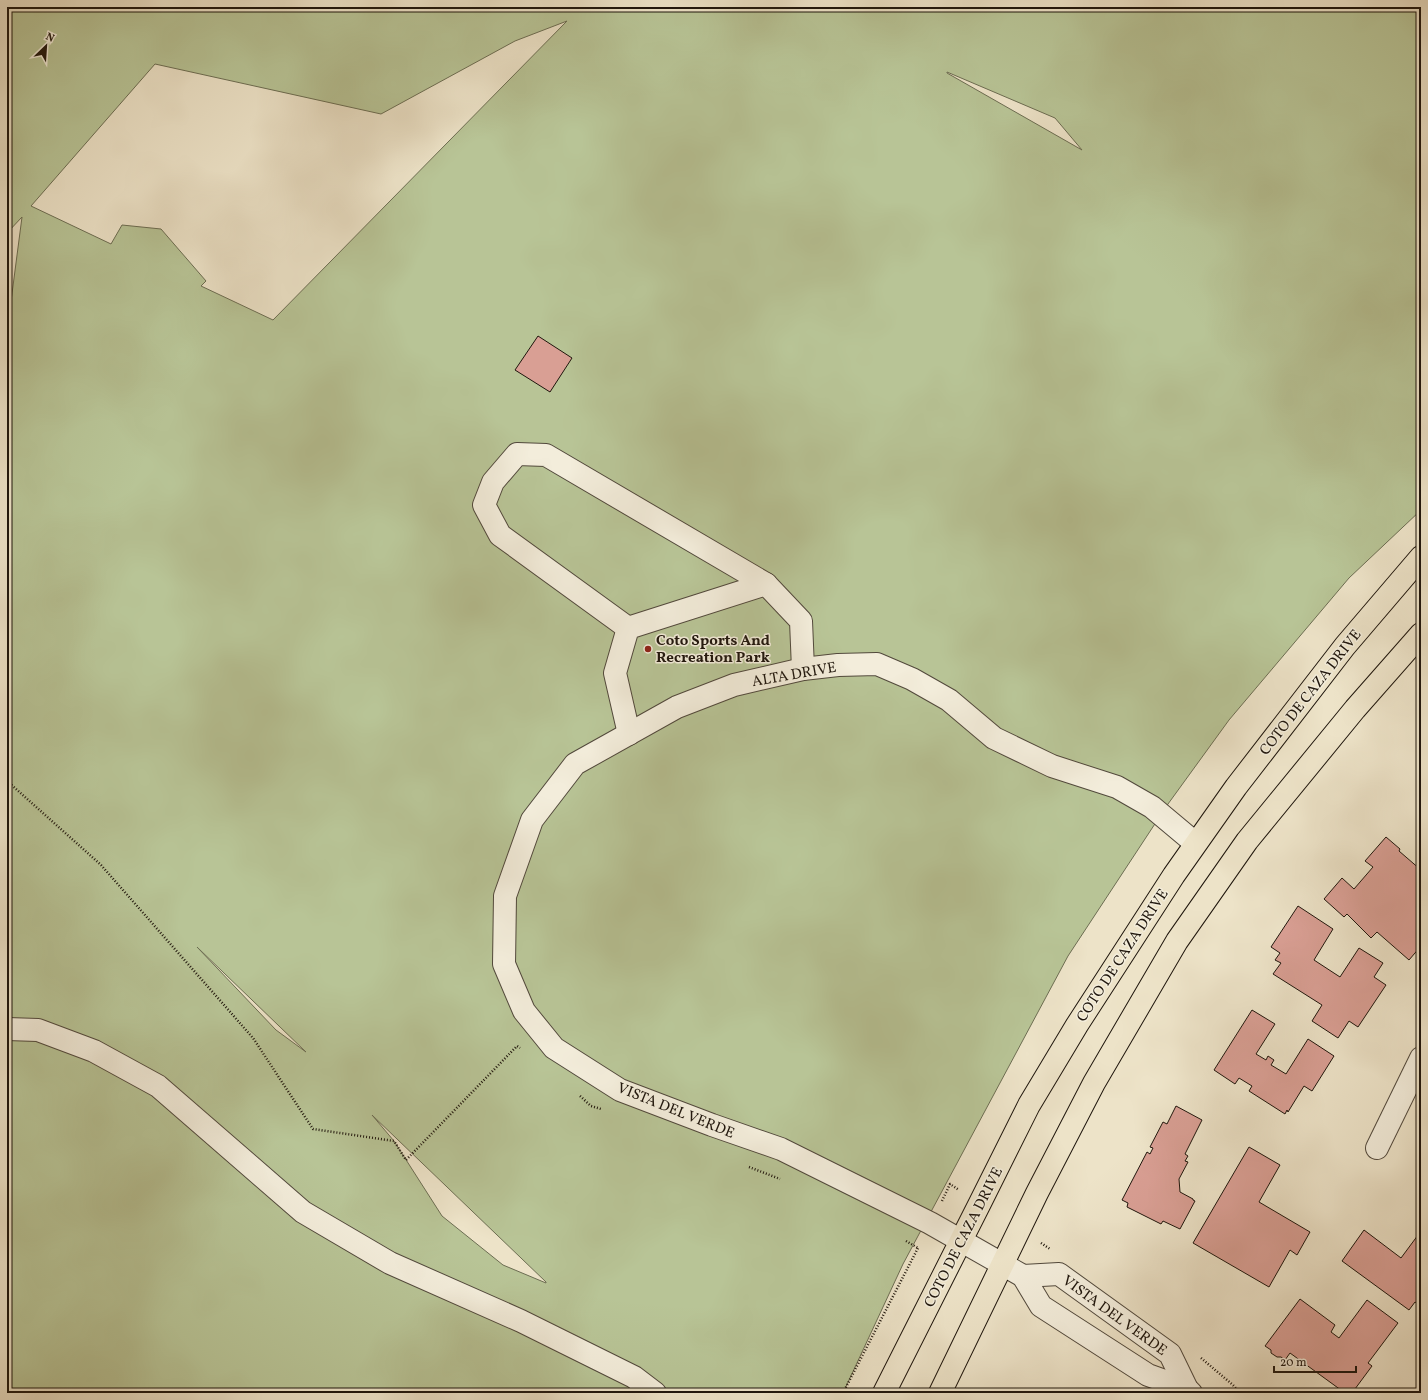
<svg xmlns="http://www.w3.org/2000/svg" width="1428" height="1400" font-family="Vollkorn,serif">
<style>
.green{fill:#b8c496;stroke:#6c6d52;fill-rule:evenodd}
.building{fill:#d99f94;stroke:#1f160d}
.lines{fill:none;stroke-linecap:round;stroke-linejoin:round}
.minor-casing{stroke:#52493c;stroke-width:24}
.major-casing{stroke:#1f160d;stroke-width:24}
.path{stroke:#1f160d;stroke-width:2.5;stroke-dasharray:1 2;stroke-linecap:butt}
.minor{stroke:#f3eddb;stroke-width:22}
.major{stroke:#ede3c8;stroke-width:22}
.poi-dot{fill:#8f2418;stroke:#f3eddb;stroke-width:1.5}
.labels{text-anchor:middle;stroke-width:3;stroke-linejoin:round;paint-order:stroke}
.poi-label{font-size:15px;font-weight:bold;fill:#1f160d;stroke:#f3eddb;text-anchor:start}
.street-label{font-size:15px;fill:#1f160d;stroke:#f3eddb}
</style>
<rect width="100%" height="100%" fill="#ede3c8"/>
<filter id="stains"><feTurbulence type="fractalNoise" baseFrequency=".005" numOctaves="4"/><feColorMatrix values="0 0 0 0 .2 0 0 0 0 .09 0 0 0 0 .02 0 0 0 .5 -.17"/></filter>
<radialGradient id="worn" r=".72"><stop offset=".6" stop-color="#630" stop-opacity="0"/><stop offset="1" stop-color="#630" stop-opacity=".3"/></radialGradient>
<!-- green -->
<path class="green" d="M7,7H1421V510L1349,578L1229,720L1168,804L1068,956L903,1264L843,1393H7V332L22,217L7,233ZM567,21L273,320L201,286L206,281L161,229L122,225L111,244L31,206L155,64L381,114L515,41ZM947,72L1055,118L1082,150L947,73ZM197,947L306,1052L276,1030ZM372,1115L546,1282V1283L503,1265L442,1216L394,1141Z"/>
<!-- building -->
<g class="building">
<path d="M538,336L572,358L550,392L515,370Z"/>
<path d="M1386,837L1400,849L1399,851L1421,870V946L1409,960L1377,932L1371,938L1347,914L1344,917L1324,899L1342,878L1354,889L1373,867L1365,861Z"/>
<path d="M1298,906L1333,929L1314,960L1340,977L1359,948L1383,963L1374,977L1386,985L1358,1027L1349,1021L1338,1038L1312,1021L1322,1005L1273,974L1281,963L1275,960L1280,953L1271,947Z"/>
<path d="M1252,1010L1275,1024L1256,1054L1266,1060L1268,1056L1274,1060L1271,1065L1286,1074L1308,1039L1334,1056L1312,1091L1304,1086L1288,1112L1287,1110L1285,1114L1249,1091L1252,1086L1239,1078L1235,1084L1214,1070Z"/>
<path d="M1176,1106L1202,1120L1185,1154L1188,1156L1185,1161L1188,1162L1179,1179L1180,1192L1193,1199V1200L1195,1201L1180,1229L1163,1221L1161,1224L1127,1207L1128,1203L1122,1200L1147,1152L1150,1154L1153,1148L1150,1147L1163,1122L1167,1124Z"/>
<path d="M1249,1147L1280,1165L1259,1202L1310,1232L1297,1255L1290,1250L1269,1287L1193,1243Z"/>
<path d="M1364,1230L1401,1258L1421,1231V1306L1415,1302L1409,1310L1342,1261Z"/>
<path d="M1300,1299L1335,1325L1331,1332L1339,1338L1367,1300L1398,1323L1368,1363L1372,1366L1352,1393H1345L1290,1353L1285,1360L1281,1357H1277L1271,1353V1350L1265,1346Z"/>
</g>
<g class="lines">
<defs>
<g id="minor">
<path d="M628,628L500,535L484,505L493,482L517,454L546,455L766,584"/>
<path d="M629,734L615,673L628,628L766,584L801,621L803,669"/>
<path d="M7,1029L38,1030L94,1051L158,1086L303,1212L390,1263L521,1321L634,1377L655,1393"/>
<path d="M1377,1148L1421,1058"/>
<path d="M1023,1276L1059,1274L1170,1354L1187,1389L1191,1393"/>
<path d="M1187,1389L1148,1375L1041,1306L1023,1276L930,1223L781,1149L712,1125L620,1090L554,1048L524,1011L504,964L505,896L532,820L575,764L677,707L734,685L803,669L838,665L877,664L912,679L949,700L994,738L1052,766L1117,787L1152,807L1195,843"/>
</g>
<g id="major">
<path d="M884,1393L980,1203L1029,1105L1077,1025L1174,875L1236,787L1345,646L1421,557"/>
<path d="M940,1393L1037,1193L1094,1083L1177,941L1247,841L1355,709L1421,634"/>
</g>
</defs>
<!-- minor casing -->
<use href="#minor" class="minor-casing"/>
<!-- major casing -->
<use href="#major" class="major-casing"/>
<!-- path -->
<g class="path">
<path d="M7,781L101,865L253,1038L313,1129L394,1141L406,1160L517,1046L520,1048"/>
<path d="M580,1096L591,1106L601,1109"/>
<path d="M749,1167L780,1179"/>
<path d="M942,1201L950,1184L959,1190"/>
<path d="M906,1241L918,1248"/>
<path d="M1041,1243L1050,1249"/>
<path d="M1201,1358L1233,1385L1240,1393"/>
<path d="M843,1393L918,1248"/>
</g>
<!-- minor -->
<use href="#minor" class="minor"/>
<!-- major -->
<use href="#major" class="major"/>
</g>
<!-- markers -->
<circle class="poi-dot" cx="648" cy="649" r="4"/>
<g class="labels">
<!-- poi labels -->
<g class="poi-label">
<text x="656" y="645">Coto Sports And<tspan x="656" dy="17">Recreation Park</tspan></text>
</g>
<!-- street labels -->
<g class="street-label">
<text transform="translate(794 674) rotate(-10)" y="5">ALTA DRIVE</text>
<text transform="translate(1310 692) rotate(-52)" y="5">COTO DE CAZA DRIVE</text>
<text transform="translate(1122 955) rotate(-57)" y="5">COTO DE CAZA DRIVE</text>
<text transform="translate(676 1110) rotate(22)" y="5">VISTA DEL VERDE</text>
<text transform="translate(963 1237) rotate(-63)" y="5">COTO DE CAZA DRIVE</text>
<text transform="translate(1115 1315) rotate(36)" y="5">VISTA DEL VERDE</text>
</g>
</g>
<!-- margin -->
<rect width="1428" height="1400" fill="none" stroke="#ede3c8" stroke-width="24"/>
<rect x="8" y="8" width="1412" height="1384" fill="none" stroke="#1f160d" stroke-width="2"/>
<rect x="12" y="12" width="1404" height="1376" fill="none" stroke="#1f160d"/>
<!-- north arrow -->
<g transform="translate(46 46) rotate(25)" stroke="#f3eddb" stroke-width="3" paint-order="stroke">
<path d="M0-3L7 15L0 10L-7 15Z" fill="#1f160d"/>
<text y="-6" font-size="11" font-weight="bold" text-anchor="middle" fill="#1f160d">N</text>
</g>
<!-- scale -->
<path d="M1274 1366v6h82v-6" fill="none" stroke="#1f160d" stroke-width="2"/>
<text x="1280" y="1366" font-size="12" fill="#1f160d" stroke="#f3eddb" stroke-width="3" paint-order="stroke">20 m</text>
<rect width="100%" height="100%" filter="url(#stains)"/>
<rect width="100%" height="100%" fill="url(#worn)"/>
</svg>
